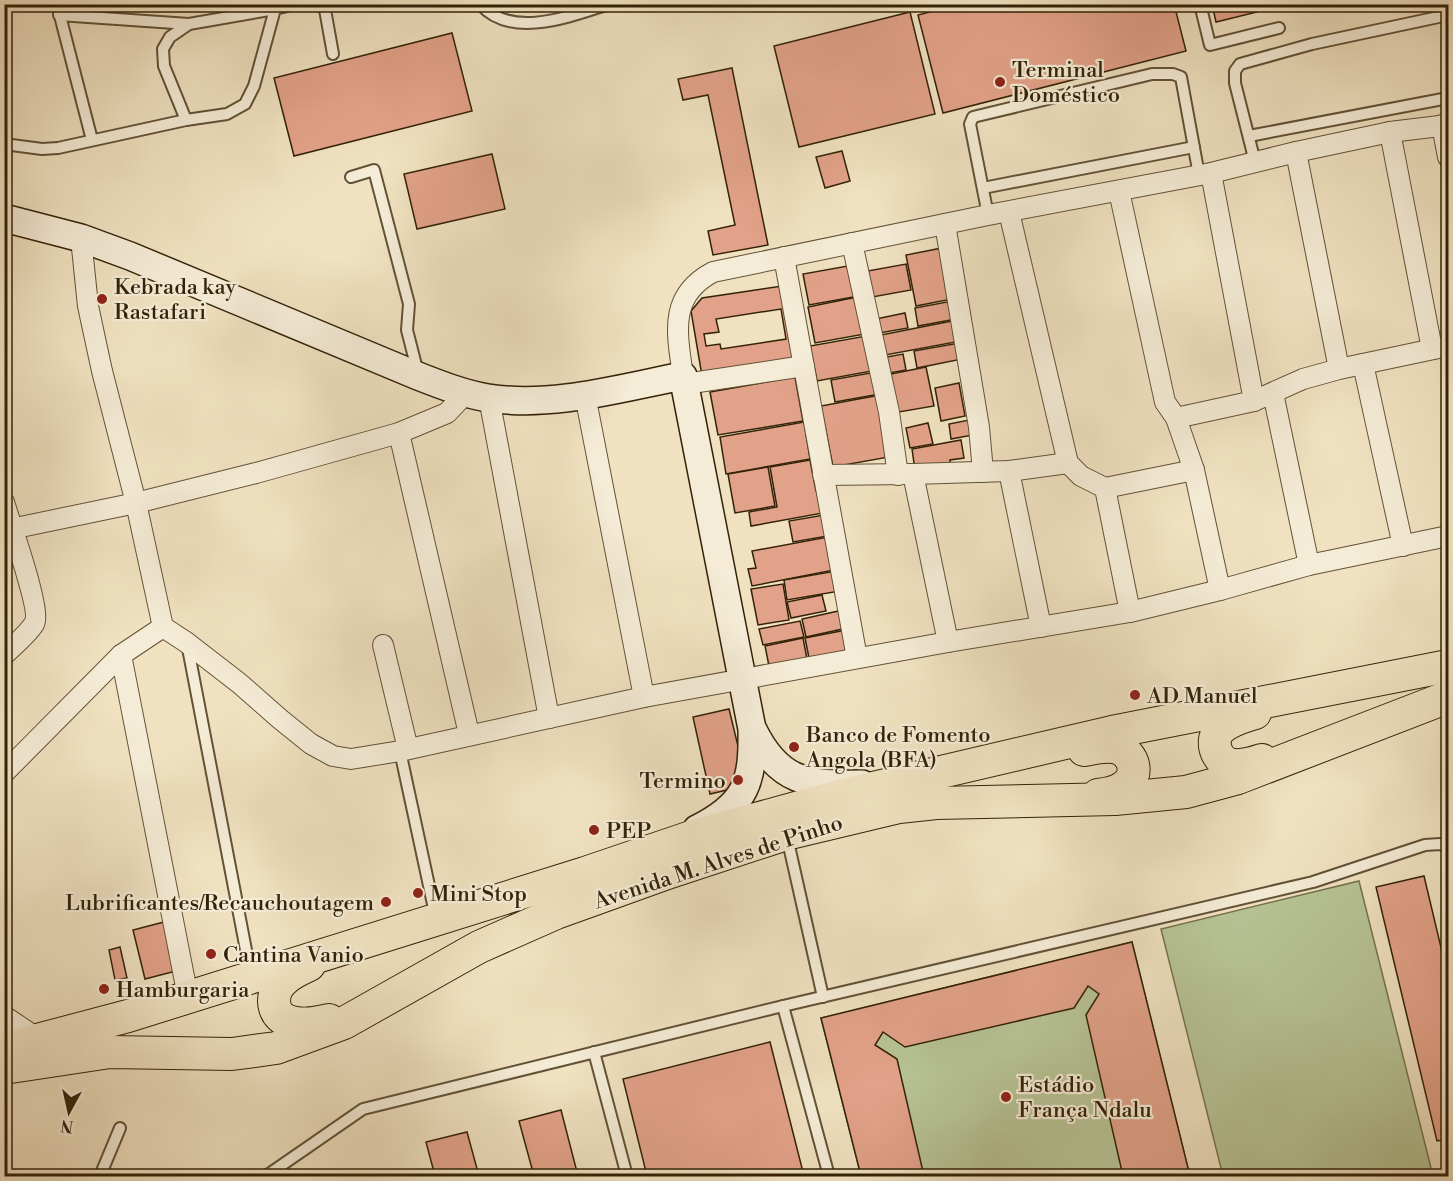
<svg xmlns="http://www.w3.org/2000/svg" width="1453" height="1181" font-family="'Libre Bodoni',serif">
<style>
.green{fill:#b7c495;stroke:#75734e;stroke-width:1.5}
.building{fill:#e2a289;stroke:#332208;stroke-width:1.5;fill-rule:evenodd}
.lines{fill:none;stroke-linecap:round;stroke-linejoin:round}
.lane-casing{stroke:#625236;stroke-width:14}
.street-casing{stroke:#625236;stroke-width:22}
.secondary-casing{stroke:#332208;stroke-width:30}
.primary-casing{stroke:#332208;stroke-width:34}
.lane{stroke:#f5ecd7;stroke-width:10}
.street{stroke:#f5ecd7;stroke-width:20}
.secondary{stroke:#f5ecd7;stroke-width:27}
.primary{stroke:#f0e2c1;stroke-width:32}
.poi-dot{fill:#8f2418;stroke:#f5ecd7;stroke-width:2}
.labels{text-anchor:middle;stroke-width:4.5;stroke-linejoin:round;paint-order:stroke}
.poi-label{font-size:22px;fill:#332208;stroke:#f5ecd7;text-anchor:start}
.street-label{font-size:22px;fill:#332208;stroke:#f5ecd7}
</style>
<rect width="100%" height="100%" fill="#f0e2c1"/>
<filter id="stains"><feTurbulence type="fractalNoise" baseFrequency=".00333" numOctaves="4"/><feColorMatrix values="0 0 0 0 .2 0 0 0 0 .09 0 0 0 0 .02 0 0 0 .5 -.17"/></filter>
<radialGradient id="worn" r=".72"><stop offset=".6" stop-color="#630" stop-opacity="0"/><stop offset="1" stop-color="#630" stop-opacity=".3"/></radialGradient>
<!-- green -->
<g class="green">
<path d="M1359,881L1432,1172L1412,1176H1223L1161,929Z"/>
<path d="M1132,942L1190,1176H861L821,1018Z"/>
</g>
<!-- building -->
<g class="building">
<path d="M960,4H1174L1186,51L943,113L918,15Z"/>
<path d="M1212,4H1289L1216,22Z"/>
<path d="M910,12L935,114L799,147L774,46Z"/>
<path d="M452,33L472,111L294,156L274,78Z"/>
<path d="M732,68L768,245L713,255L708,231L735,225L708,95L683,100L678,79Z"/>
<path d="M842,151L850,181L825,188L816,157Z"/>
<path d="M492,154L505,209L417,229L404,174Z"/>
<path d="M942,248L952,299L916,306L906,255Z"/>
<path d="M906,264L911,290L867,298L862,272Z"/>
<path d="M853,265L859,296L809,305L803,274Z"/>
<path d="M782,286L794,362L702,376L691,311L702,298ZM781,309L786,339L721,349L720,344L706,346L704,334L719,332L716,319Z"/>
<path d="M857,297L865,334L815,343L808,307Z"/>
<path d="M952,301L956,319L918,326L915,308Z"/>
<path d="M905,313L908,328L874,334L871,320Z"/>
<path d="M957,320L961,341L880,356L876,336Z"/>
<path d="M866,336L872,371L817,381L810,346Z"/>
<path d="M959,343L962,359L917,368L914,351Z"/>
<path d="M903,354L906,370L884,374L881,358Z"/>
<path d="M926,367L934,406L893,413L886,375Z"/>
<path d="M876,372L880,394L835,402L831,380Z"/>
<path d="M795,377L803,421L718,435L710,392Z"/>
<path d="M959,383L965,416L941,421L935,388Z"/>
<path d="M880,395L889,457L833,467L821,406Z"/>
<path d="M969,420L973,435L951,439L949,424Z"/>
<path d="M804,422L810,459L726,474L720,437Z"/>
<path d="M928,423L933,444L910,448L906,428Z"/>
<path d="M961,440L964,458L950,460V464L915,470L912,449Z"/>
<path d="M810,460L816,491H819L823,513L751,526L749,512L777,507L770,467Z"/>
<path d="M768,467L775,506L735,513L728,474Z"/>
<path d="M824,515L828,536L793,542L789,521Z"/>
<path d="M828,537L834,570L752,586L748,569L756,568L752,551Z"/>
<path d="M836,571L840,591L787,600L784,580Z"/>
<path d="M783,584L789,620L758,625L751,589Z"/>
<path d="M822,595L826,611L791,618L787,602Z"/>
<path d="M843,610L847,628L806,637L802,619Z"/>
<path d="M800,621L804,637L763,645L759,629Z"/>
<path d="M846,630L850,650L809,658L805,638Z"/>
<path d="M803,638L807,659L769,666L765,646Z"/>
<path d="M729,709L744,771L741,781L727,790L710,794L693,717Z"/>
<path d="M1424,876L1448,977V1139L1437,1141L1376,887Z"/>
<path d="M164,922L176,971L145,979L133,930Z"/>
<path d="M1132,942L1190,1176H1123L1086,1015L1099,994L1088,986L1074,1008L905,1047L883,1032L875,1045L897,1059L924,1176H861L821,1018Z"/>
<path d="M120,947L127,978L115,980L109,950Z"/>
<path d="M770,1042L804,1176H647L623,1079Z"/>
<path d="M561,1110L578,1176H534L519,1121Z"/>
<path d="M467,1132L479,1176H435L426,1142Z"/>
</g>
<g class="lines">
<defs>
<g id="lane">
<path d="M57,4L92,140"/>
<path d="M324,4L333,54"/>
<path d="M480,4C511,40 571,16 609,4"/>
<path d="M1200,4L1210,45L1279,28"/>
<path d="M59,15L189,24"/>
<path d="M186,120L164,66L163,49L170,37L189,24L275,9"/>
<path d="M1249,136L1448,98"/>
<path d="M4,144L42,149L58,148L186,120L227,114L245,104L254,86L275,9L295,4"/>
<path d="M1255,162L1235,83V71L1240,64L1312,44L1448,15"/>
<path d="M351,177L374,170L409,304L407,330L418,373"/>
<path d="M983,188L1194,147"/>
<path d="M988,215L970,124L973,117L1152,74H1173L1181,77L1199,175"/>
<path d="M187,643L251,976"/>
<path d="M400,751L436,918"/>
<path d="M787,837L823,997"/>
<path d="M783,1006L829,1176"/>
<path d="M594,1052L627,1176"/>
<path d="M100,1176L120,1128"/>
<path d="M266,1176L363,1109L783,1006L1313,882L1425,845L1440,844L1448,847"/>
</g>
<g id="street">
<path d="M1442,125L1448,157"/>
<path d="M1390,132L1432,349"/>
<path d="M1296,152L1339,369"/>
<path d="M1211,173L1254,401"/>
<path d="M1119,191L1165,402L1176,418L1194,470L1220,590"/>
<path d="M1009,212L1068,463"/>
<path d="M945,224L979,427L983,472"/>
<path d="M81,238L88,306L102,371L136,503L163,627L186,642L239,683L280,719L311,744L333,756L351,759L400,751L644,697L948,642L1130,612L1220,590L1309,565L1448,536"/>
<path d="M852,243L889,412L898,475"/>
<path d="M784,257L857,658"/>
<path d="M1363,364L1403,546"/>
<path d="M683,376C677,333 668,296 713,272L988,215L1211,173L1296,152L1390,132L1448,125"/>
<path d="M685,384L804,366"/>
<path d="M1273,393L1309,565"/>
<path d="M585,395L644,697"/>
<path d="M489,398L549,718"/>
<path d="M1176,418L1254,401L1303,379L1339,369L1448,346"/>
<path d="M399,433L469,734"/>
<path d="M1009,471L1041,627"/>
<path d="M913,474L948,642"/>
<path d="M823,475L913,474L1009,471L1068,463L1081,476L1105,488L1194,470"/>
<path d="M1105,488L1130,612"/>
<path d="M4,502C10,523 42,611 34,624C27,635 14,645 4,655"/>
<path d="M4,535L11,529L136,503L256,473L399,433L447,413L466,393"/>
<path d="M383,645L408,749"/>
<path d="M121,655L188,997"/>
<path d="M4,773L121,655L163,627"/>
<path d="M4,1016L40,1040"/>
</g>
<g id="secondary">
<path d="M4,218L81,238L130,256L418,376C441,385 464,394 488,398C553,408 620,388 683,376L752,729C753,782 747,804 697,829"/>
<path d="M753,730C779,783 808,785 862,784"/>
</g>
<g id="primary">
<path d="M1255,713C1243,717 1230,720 1220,729C1210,740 1215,759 1229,764C1239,767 1253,763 1262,760"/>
<path d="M1084,750C1095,748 1107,745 1118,748C1134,754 1140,775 1125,786C1118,792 1107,794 1098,795"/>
<path d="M309,965C301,969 291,973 284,980C278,985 274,993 274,1001C275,1029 310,1025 329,1020"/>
<path d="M7,1048L128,1016L585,873L694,836L843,795L1112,732L1448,666"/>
<path d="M4,1068L110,1052L232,1054L276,1048L344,1023L479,947L556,913L670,872L786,834L899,807L936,803L1115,799L1186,792L1238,778L1448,697"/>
</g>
</defs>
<!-- lane casing -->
<use href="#lane" class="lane-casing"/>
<!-- street casing -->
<use href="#street" class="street-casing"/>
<!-- secondary casing -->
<use href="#secondary" class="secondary-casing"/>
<!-- primary casing -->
<use href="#primary" class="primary-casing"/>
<!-- lane -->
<use href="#lane" class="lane"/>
<!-- street -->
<use href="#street" class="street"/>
<!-- secondary -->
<use href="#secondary" class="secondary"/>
<!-- primary -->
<use href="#primary" class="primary"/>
</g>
<!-- markers -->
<g class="poi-dot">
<circle cx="1000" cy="82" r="6"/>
<circle cx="102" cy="299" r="6"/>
<circle cx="1135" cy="695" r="6"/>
<circle cx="794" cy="747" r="6"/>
<circle cx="738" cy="780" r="6"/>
<circle cx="594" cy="830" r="6"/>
<circle cx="418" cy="893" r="6"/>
<circle cx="386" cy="902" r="6"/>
<circle cx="211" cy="954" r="6"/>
<circle cx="104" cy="989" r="6"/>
<circle cx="1006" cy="1097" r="6"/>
</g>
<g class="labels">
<!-- poi labels -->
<g class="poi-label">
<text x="1012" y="77">Terminal<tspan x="1012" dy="25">Doméstico</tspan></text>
<text x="114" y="294">Kebrada kay<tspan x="114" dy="25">Rastafari</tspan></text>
<text x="1147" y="703">AD Manuel</text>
<text x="806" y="742">Banco de Fomento<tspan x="806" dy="25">Angola (BFA)</tspan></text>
<text x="726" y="788" text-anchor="end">Termino</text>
<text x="606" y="838">PEP</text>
<text x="430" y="901">Mini Stop</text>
<text x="374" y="910" text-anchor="end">Lubrificantes/Recauchoutagem</text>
<text x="223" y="962">Cantina Vanio</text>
<text x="116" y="997">Hamburgaria</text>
<text x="1018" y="1092">Estádio<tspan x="1018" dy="25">França Ndalu</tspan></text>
</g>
<!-- street labels -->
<g class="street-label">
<text transform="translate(718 861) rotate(-18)" y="8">Avenida M. Alves de Pinho</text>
</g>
</g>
<!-- margin -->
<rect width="1453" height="1181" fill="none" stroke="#f0e2c1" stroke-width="24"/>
<rect x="6" y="6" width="1441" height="1169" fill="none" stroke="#332208" stroke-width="3"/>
<rect x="12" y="12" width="1429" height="1157" fill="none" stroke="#332208" stroke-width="1.5"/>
<!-- north arrow -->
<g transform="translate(69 1112) rotate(188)" stroke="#f5ecd7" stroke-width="4.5" paint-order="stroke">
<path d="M0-4.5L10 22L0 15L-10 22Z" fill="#332208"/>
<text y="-9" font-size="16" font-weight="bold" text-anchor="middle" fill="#332208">N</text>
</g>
<rect width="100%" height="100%" filter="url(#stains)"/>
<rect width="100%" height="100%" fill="url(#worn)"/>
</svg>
